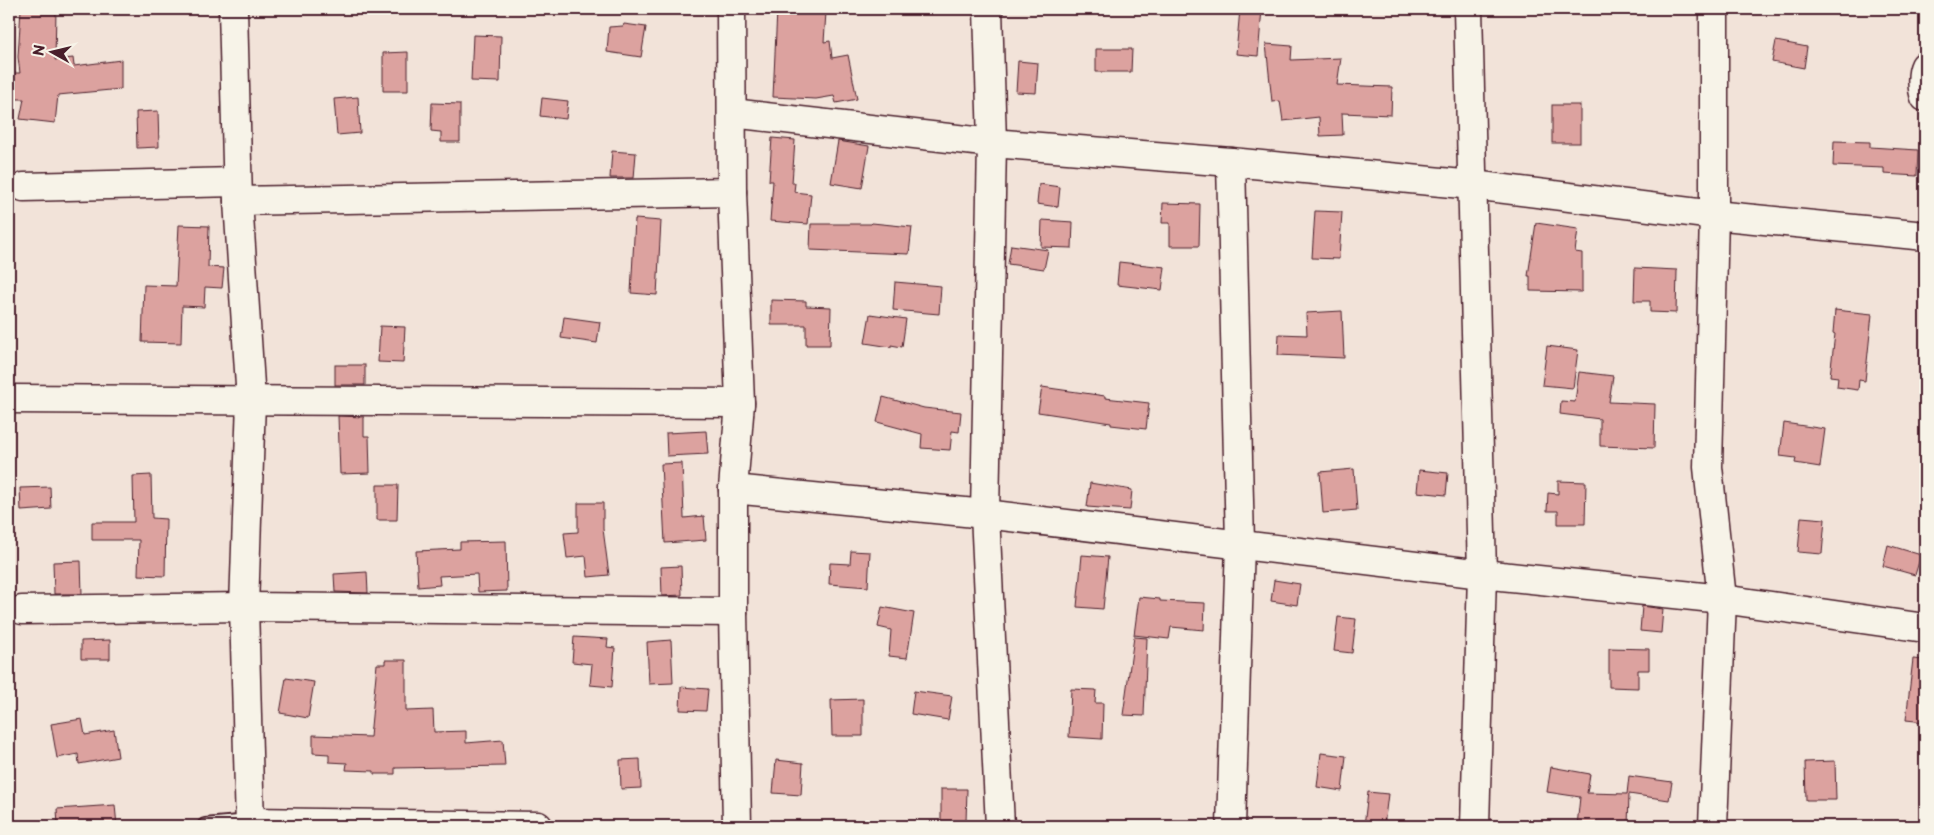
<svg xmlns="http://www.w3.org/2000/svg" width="1934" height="835" font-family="'Playpen Sans',sans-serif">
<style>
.building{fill:#dca29f;stroke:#4a1f2b}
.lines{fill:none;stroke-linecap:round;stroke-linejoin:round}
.service-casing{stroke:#4a1f2b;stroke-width:18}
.minor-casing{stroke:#4a1f2b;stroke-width:31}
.secondary-casing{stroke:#4a1f2b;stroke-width:31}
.service{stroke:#f7f3e8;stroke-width:14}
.minor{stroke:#f7f3e8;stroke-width:28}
.secondary{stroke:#f7f3e8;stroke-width:28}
</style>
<rect width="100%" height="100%" fill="#f2e3d9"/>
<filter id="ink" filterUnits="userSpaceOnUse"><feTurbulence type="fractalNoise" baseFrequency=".02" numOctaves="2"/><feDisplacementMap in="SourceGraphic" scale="10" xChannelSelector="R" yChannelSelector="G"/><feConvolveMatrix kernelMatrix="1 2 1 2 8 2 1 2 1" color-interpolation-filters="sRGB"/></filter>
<g filter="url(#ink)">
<!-- building -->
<g class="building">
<path d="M21,9L56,10L55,60L73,58L74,66L121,60V89L58,95L55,123L20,119L24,99H9V73H20L18,57Z"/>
<path d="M1240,9H1262L1258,56L1236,54Z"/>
<path d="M777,10L826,12L824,42L830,41L832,58L848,55L857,99L836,103L834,96L816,99L773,97Z"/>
<path d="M624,24L646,27L641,57L607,52L609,27L623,26Z"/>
<path d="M473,35L501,36L500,82L471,81Z"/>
<path d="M1776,41L1807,47L1804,68L1772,62Z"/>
<path d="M1266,44L1292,46L1291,60L1341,58L1337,85L1392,87L1391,115L1342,113L1343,135L1320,136L1319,117L1283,121L1280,101L1272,102Z"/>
<path d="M1096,49H1132L1131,72H1096Z"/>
<path d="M408,52V91H383V53Z"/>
<path d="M1018,61L1038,63L1036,93L1016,92Z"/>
<path d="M358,97L360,133L337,135L334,99Z"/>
<path d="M542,98L568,101L566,119L540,116Z"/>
<path d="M432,103L460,104V142H441V132L431,131Z"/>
<rect x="1552" y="105" width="28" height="38"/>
<path d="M158,111L159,147L137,148L136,112Z"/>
<path d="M772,138L795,140L792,183H795L794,192L811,194L808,224L770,221L773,181H769Z"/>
<path d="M838,141L869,146L862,188L831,183Z"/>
<path d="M1834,141L1870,142V147L1918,150L1917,176L1884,174V168L1833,166Z"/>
<path d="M612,151L636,153L634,178H610Z"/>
<path d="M1039,184L1060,187L1058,207L1037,204Z"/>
<path d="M1163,203L1200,204L1199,246H1170V223H1162Z"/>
<path d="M1315,211L1342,212L1339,259L1312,258Z"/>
<path d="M635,219L661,221L657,295L631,293Z"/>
<path d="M1042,220L1073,222L1072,248L1041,247Z"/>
<path d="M872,223L912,227L909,254L810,250L811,224H871Z"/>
<path d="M1536,223L1578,229L1575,252L1582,253V292L1530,291V276H1528Z"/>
<path d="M179,225L209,226L208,267L224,268L222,288L205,287L204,307L182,306L181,343L142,342L144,285L176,286Z"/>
<path d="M1011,245L1048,250L1044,269L1008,264Z"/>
<path d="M1119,262L1165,267L1162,290L1117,285Z"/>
<path d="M1635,268L1677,270L1676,313L1650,312V301H1634Z"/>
<path d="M895,282L941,286L939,314L893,310Z"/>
<path d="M771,300L806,301V306L831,307L830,345H806V325H771Z"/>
<path d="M1835,310L1872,314L1865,381L1859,380L1858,390L1837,387L1838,377L1830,376L1835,334L1833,333Z"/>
<path d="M1342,311L1344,358L1278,355L1279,334L1307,335L1306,313Z"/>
<path d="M870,314L906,319L902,347L891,345V347L865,343Z"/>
<path d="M564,317L600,322L597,343L561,338Z"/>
<path d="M380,326L405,327L403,363L378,362Z"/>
<path d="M1547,346L1578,350L1573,388L1542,385Z"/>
<rect x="335" y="365" width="30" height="20"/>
<path d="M1579,372L1613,376L1609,402L1655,404L1654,448L1600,446V419L1560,414L1561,401L1575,402Z"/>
<path d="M1042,387L1105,396V398L1149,403L1146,429L1111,425V423L1038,412Z"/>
<path d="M883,397L924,408L961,412L959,432L952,431L950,450L921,448L922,434L877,422Z"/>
<path d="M338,416L364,417V436H369L370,473L340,474Z"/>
<path d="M1784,423L1825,429L1820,467L1795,463L1796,458L1780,456Z"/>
<path d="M706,431L708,454L667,456L666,433Z"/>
<path d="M682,463L684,518L704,516L706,540L665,543L661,464Z"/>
<path d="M1354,469L1357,510L1323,513L1320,472Z"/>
<path d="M1419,470L1448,473L1446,495L1417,492Z"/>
<path d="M151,475L152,518L166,519L165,576L138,575L139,540H92V522H134L133,476Z"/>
<path d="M1558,481L1586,482L1585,524H1558V511H1547L1548,493L1558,494Z"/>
<path d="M1090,483L1132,490L1130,510L1087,507Z"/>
<path d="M377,485H398L397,520H377Z"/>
<path d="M50,487L51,509L21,511L20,488Z"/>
<path d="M578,503H603V529L609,575L588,577L586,556L567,558L564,533L578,532Z"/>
<path d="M1801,517L1825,519L1822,554L1798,552Z"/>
<path d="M506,541L507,591L478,592L477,574L439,576L440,585L418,587L416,551L460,549V542Z"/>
<path d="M1888,545L1921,555L1915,575L1883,566Z"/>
<path d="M851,551L870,552L868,587L829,584L830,563L850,564Z"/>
<path d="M1082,555L1108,557L1103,609L1077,607Z"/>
<path d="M81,561L82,594H54L53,562Z"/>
<path d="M681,566L682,595L662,596L661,567Z"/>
<path d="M367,572L368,593L335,592L334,574Z"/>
<path d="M1274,580L1300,584L1297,605L1271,601Z"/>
<path d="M1139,597L1160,599V601L1205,603L1204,630L1171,627L1169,639L1134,635Z"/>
<path d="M1642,606L1663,609L1661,633L1640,631Z"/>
<path d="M882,607L914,613L907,658L889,656L891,630L878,627Z"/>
<path d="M1338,617L1356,619L1352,653L1334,651Z"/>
<path d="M574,637L608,639L607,647L615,648L612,687L590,685L592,664L572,662Z"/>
<path d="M1134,637L1147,638L1144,716L1123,715Z"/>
<path d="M110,640V659H81V641Z"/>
<path d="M671,640L673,683L649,684L647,642Z"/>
<path d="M1609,648L1649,649V670H1638V688L1609,687Z"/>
<path d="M1913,659L1925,660V722L1906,720Z"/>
<path d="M385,660H406V711L433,710L434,732L466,731V743L503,740L505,766L395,768V774H374V771L346,770L347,763L329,762V754L313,753V735L370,737L377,664H385Z"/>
<path d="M286,678L314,682L308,718L280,713Z"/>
<path d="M681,687L708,689L706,711L680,710Z"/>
<path d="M1071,689L1096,690L1095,703H1103L1102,739L1069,737Z"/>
<path d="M914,691L952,696L948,720L911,714Z"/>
<path d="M863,699V736H832L831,700Z"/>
<path d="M82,719L85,735L114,730L118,757L79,764L78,754L57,758L51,724Z"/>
<path d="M1321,753L1346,756L1342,791L1317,787Z"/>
<path d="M640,759L641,788L621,789L620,760Z"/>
<path d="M776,760L803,763L801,795L773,793Z"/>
<path d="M1835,761L1836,800H1806L1805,762Z"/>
<path d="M1551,767L1590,774L1587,793L1627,794L1629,776L1672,782L1669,800L1629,794L1628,826H1577L1580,797L1547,792Z"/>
<path d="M941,789H967L966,822H941Z"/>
<path d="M1368,792L1388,794L1384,826H1364Z"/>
<path d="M115,805L117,826H58L57,809Z"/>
</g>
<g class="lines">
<defs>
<path id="service" d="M205,826L250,822"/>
<g id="minor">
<path d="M233,9L238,201L251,401L244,607L250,826"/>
<path d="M988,9L992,143L985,514L1000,826"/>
<path d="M1468,9L1482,574L1475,826"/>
<path d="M1925,66C1921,74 1922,89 1925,97"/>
<path d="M732,113L992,143L1231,162L1473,185L1714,215L1925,236"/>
<path d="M1231,162L1240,544L1231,826"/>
<path d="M24,187L237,182"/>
<path d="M238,201L732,192"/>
<path d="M9,399L740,403"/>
<path d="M733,489L985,514L1482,574L1722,599L1925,628"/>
<path d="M22,610L244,607L733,612"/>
<path d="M250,822L538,826"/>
<path d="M1713,826L1722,599L1708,467L1714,215V9"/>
</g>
<path id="secondary" d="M731,9L732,192L740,403L733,489V612L737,826"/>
</defs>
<!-- service casing -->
<use href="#service" class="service-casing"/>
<!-- minor casing -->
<use href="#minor" class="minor-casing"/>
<!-- secondary casing -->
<use href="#secondary" class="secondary-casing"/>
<!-- service -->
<use href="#service" class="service"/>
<!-- minor -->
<use href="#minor" class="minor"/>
<!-- secondary -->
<use href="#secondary" class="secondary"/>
</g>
</g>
<!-- margin -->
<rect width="1934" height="835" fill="none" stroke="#f7f3e8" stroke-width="30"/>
<rect x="15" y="15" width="1904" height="805" fill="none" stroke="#4a1f2b" stroke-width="2" filter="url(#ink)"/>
<!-- north arrow -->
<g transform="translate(52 52) rotate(278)" stroke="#f7f3e8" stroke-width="4" paint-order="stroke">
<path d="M0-4L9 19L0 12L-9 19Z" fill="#4a1f2b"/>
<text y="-8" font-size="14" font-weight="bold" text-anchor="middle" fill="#4a1f2b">N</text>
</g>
</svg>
